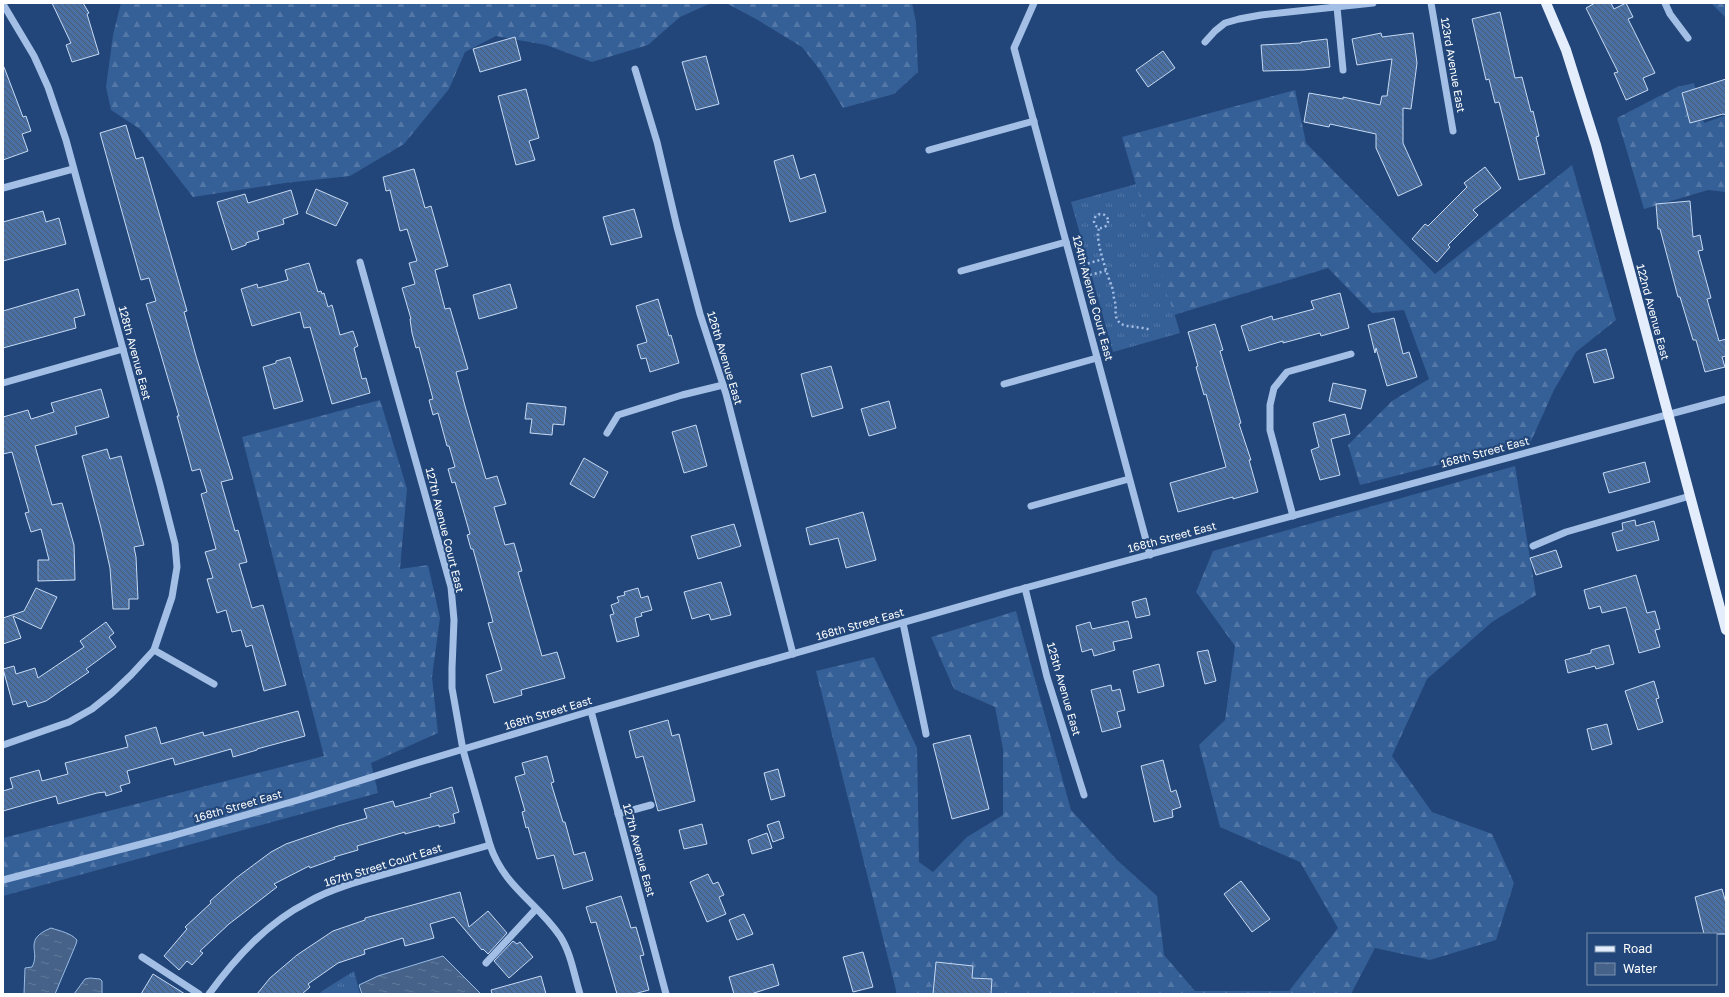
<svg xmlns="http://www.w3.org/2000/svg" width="1729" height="997" font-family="'Golos Text',sans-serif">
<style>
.grass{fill:url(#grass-tufts)}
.forest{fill:url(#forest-firs)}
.water{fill:url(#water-ripples);stroke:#97bae6}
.building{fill:url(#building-back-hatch);stroke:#c6daf4}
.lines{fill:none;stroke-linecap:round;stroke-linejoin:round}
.path{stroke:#a3bfe5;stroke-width:2.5;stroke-dasharray:2 3;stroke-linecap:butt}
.minor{stroke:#a3bfe5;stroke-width:7}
.major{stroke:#e3edfc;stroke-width:10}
.labels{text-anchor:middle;stroke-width:4;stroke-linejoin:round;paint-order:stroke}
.street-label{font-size:11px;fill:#fff;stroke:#224679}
</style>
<defs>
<pattern id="grass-tufts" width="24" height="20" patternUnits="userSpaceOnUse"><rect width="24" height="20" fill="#355f97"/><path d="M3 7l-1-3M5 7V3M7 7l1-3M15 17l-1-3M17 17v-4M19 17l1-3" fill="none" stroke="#5377a7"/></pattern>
<pattern id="forest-firs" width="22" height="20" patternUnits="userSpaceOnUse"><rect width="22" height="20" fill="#355f97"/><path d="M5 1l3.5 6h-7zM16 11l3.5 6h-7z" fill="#5377a7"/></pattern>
<pattern id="water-ripples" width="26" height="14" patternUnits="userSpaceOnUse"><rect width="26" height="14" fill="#476288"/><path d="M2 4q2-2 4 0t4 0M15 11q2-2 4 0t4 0" fill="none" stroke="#637a9a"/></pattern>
<pattern id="building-back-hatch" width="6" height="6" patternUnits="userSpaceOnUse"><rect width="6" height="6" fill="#4a70a3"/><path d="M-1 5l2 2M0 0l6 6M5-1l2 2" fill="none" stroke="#4b5a6f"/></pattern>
</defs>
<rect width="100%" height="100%" fill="#224679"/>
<!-- grass -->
<g class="grass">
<path d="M1136,184L1180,333L1113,352L1071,202Z"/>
<path d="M354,971L360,994H319L322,991Z"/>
</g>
<!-- forest -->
<g class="forest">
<path d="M121,3H711L680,17L648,45L592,62L546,45L496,36L465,52L449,89L404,144L350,176L285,183L193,197L140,129L111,110L106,87L113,35Z"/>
<path d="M726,3H912L916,22L918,72L894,94L843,108L820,70L802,47L756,19Z"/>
<path d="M1711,3H1726V18Z"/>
<path d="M1694,83L1704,123L1726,115V192L1708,190L1644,209L1617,118L1677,87Z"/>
<path d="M1295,90L1306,143L1435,274L1572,165L1616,320L1576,352L1554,390L1531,441L1360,485L1348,445L1392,401L1429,379L1404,310L1372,313L1328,268L1174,315L1122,137Z"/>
<path d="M380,400L407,489L400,569L428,565L440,618L432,677L438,733L371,763L378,793L3,896V838L324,756L242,437Z"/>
<path d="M1515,466L1536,595L1492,622L1427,679L1392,756L1432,812L1492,834L1514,883L1496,940L1430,960L1375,948L1351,994H897L816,671L874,657L917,748L919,862L933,872L967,837L1003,815V749L995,707L954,689L931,637L1016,611L1071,810L1117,860L1157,896L1164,955L1195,991H1289L1338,928L1300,862L1220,827L1199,745L1225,720L1235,646L1196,592L1213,551Z"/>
</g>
<!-- water -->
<g class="water">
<path d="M51,928C60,931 71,933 77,940L76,944L55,994H24L25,968L32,967C41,951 22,940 51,928Z"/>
<path d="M443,956L481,994H362L359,985L378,976Z"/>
<path d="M90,978L100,979L102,981V994H74L85,979Z"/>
</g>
<!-- building -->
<g class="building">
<path d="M52,3H83L89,13L87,14L99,54L72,62L66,45L71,43Z"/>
<path d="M1595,3H1611L1614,9L1626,3L1633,17L1628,19L1655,73L1643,78L1648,90L1626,100L1614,73L1618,72L1586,8Z"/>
<path d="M1500,12L1515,78L1522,77L1531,112L1533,111L1539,136L1536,137L1545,174L1519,180L1499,102L1495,103L1489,79L1486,80L1472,19Z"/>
<path d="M1381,33L1382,37L1413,33L1417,63L1411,109L1403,108V143L1422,185L1398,196L1376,148V134L1330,124L1329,127L1304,122L1309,93L1343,99V97L1380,105L1382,96H1387L1392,59L1357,65L1352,39Z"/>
<path d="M515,37L521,60L480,72L473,49Z"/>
<path d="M1327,39L1330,67L1304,70L1263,71L1261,45L1301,43V42Z"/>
<path d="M1163,51L1175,68L1148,87L1136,70Z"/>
<path d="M706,56L719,104L696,110L682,62Z"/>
<path d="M3,67H4L23,117L26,116L31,131L22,134L28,151L3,160Z"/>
<path d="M1726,79V115L1723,114L1690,123L1682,93Z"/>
<path d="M526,89L539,138L529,141L535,160L516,165L498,96Z"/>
<path d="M126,125L136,159L143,157L187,311L184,312L196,356L233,479L221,482L235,531L238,530L247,562L239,564L252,608L263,605L286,685L264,691L252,645L246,647L241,630L232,632L226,610L217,613L207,579L213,578L205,552L216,549L201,494L207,492L200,469L192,471L177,416H179L146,304L156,301L149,278L141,280L100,133Z"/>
<path d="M793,155L800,179L815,174L826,212L790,222L774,161Z"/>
<path d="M1485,167L1501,188L1473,210L1478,215L1448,245L1450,247L1437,262L1412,239L1425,224L1428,226L1467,187L1464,183Z"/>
<path d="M414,169L425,208L431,206L448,266L435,270L445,309L450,308L468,369L456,372L465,406L486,479L497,476L506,504L494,507L505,545L514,543L522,571L518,572L542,656L557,652L565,678L521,690L522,695L494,703L486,675L502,670L488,623L493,622L473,549H471L467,535L470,534L455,482L452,483L448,469L455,467L449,446H447L438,413L433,415L429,400L433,399L419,347L416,348L412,333L410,319H411L402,288L415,284L409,263L417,261L407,229L400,231L390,190L386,191L383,177Z"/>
<path d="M316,189L348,203L336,226L306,213Z"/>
<path d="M291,190L298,214L283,219L284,224L257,232L259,239L246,243V245L232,250L217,202L245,194L248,203Z"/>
<path d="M1690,201L1693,237L1700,235L1703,250L1698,251L1711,298L1707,299L1719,341L1726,339V356L1722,357L1725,367L1705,372L1696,340H1693L1680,297H1678L1660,229H1658L1656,204Z"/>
<path d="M634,209L642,237L611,245L603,217Z"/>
<path d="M43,211L46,222L59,218L66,244L3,261V222Z"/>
<path d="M309,263L318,292L321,291L322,294L324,293L328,307L332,305L340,335L353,331L358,346L354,348L362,379L366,378L370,393L332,404L310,327L304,328L300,312L252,326L241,289L257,284L258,288L288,280L285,270Z"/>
<path d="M510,284L517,308L479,319L473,295Z"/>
<path d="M78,289L85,315L74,318L76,328L3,348V311Z"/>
<path d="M1340,293L1349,328L1321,336L1320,333L1283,343V341L1249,351L1241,326L1272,316L1273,320L1314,309L1311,301Z"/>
<path d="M658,299L669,336L671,335L679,363L650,372L646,358L641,359L637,345L647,342L636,306Z"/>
<path d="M1394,318L1403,354L1409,352L1417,377L1387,386L1376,348L1375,353L1368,325Z"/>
<path d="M1215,324L1223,350L1220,351L1241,423L1239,424L1251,460H1249L1258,492L1233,499V497L1178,512L1170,483L1226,467L1206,394L1204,395L1196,367L1198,366L1188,332Z"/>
<path d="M1606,349L1614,378L1594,383L1586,354Z"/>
<path d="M290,357L303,401L274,409L263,367L276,363V361Z"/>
<path d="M831,366L843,408L812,417L801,374Z"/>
<path d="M1333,383L1366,390L1361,409L1329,401Z"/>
<path d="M101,389L109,417L75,427L77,434L35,446L52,505L62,503L74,545L75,580L38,581V560H49L41,529L31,532L25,513L29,512L12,452L3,454V417L28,410L31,419L54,412L51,403Z"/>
<path d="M889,401L896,428L869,436L861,409Z"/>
<path d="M527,403L566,407L564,425L553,424L552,435L530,433L532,419H525Z"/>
<path d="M1345,414L1350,434L1331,439L1340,475L1320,480L1311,450L1319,447L1313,423Z"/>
<path d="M696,425L707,466L684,473L672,432Z"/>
<path d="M107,449L110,459L121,456L144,545L134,547L136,557L138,599H129V609H113L110,568L101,528L82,456Z"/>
<path d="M584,458L608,472L594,498L570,484Z"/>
<path d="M1645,462L1650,482L1609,493L1603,473Z"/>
<path d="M863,512L876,560L846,568L838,538L810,545L806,528Z"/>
<path d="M1635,520L1636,526L1654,521L1659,540L1617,551L1612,533L1623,530L1622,523Z"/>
<path d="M734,524L741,546L698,559L691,536Z"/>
<path d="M1556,550L1562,567L1536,575L1530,558Z"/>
<path d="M1636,575L1647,613L1655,611L1660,629L1655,630L1660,647L1639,653L1626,607L1602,613L1600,606L1589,609L1584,590Z"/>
<path d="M721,582L731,615L711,620L709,614L692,619L684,592Z"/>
<path d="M36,588L57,597L41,629L13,616L21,638L3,644V618L24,611Z"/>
<path d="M638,588L641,598L648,596L652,610L641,613L642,616L635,618L639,636L617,642L610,615L614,614L611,605L619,602L617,597L625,595L624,592Z"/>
<path d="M1146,598L1150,615L1136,618L1132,602Z"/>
<path d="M1128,621L1132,638L1113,642L1115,650L1094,656L1092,649L1082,652L1076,626L1090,622L1092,629Z"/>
<path d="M106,622L114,633L109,637L116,647L86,669L89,672L46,701L28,707L26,701L13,705L3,669L14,666L16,674L35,668L38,678L84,647L80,641Z"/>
<path d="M1609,645L1614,664L1596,669L1595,666L1568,673L1565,660L1591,653V650Z"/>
<path d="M1208,650L1216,681L1205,684L1197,652Z"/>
<path d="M1159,664L1164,686L1138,693L1133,671Z"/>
<path d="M1654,681L1659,698L1656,699L1663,722L1638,730L1625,691Z"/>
<path d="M1111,685L1112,691L1120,689L1125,710L1117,712L1121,727L1102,732L1091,690Z"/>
<path d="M298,711L305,736L257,749V750L233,757L231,749L175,765L173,758L127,771L130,783L120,786L122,791L106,796L105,792L97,793L58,804L56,796L3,811V791L13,788L10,778L39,770L42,781L68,774L65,763L128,747L125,736L156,727L161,744L203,732L204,736Z"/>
<path d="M668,720L672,736L679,734L695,801L658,811L643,756L636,758L629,731Z"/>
<path d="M1607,724L1612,744L1592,750L1587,729Z"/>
<path d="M970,735L989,809L952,819L933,744Z"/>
<path d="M547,756L554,782L551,783L563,822H565L574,855L585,852L593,880L563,889L554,855L537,859L528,827L526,828L522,812L525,811L515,777L525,774L522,763Z"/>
<path d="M1163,760L1171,792L1176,790L1181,807L1172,810L1173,817L1154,822L1141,766Z"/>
<path d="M778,769L785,796L771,800L764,773Z"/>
<path d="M452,787L459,812L453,814L455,823L439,827V825L405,834V832L357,846L358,850L334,857L335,859L310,868L309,866L274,884L277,887L229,924L200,951L203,953L192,965L187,961L179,970L164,956L187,929L185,927L211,903L210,901L236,878L271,852L286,844L338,826L367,818L364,809L393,801L395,807L431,797L430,794Z"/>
<path d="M779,821L784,838L773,842L767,825Z"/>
<path d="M702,824L707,844L684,849L679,830Z"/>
<path d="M767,833L772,848L752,854L748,840Z"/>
<path d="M708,874L713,884L718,882L724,895L719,897L726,914L707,922L690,882Z"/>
<path d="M1241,881L1270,919L1252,932L1224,894Z"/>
<path d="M1722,889L1726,903V934H1704L1695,897Z"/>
<path d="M460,892L469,927L488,911L507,933L488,954L483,949L482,950L454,917L430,924L434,938L405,946L403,938L364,950L365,954L338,963L308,984L310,987L302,994H257L270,978L297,955L333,931L365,920V918Z"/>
<path d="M621,896L631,928L636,927L644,955L640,956L649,990L634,994H617L596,922L591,923L586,907Z"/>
<path d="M744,914L753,934L737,940L729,920Z"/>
<path d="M513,941L517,944L520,942L533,957L509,978L494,961Z"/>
<path d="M863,952L873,987L853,992L843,957Z"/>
<path d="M936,962L973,966L972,978L992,979L991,994H933Z"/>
<path d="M773,964L779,985L751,994H734L729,977Z"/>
<path d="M153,974L185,994H141Z"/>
<path d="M541,976L546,994H492L491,990Z"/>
</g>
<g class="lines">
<!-- path -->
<g class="path">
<circle cx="1101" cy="221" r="7"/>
<path d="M1099,229C1094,237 1108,277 1112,287C1114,292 1113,297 1115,302C1117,309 1113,317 1120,323C1126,328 1141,326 1150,330"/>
<path d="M1083,265L1103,259"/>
<path d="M1085,276L1106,271"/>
</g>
<!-- minor -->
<g class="minor">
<path d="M1034,3L1014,48L1150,555"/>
<path d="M1431,3L1453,131"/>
<path d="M1665,3L1670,14L1688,38"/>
<path d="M3,4L34,56L48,87L66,140L160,485L175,544L177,567L172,597L154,650L131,675L112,693L92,709L69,722L3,745"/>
<path d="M1337,7L1343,70"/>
<path d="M1205,42L1215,31L1225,23L1239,19L1261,15L1373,3"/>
<path d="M635,69L657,142L677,227L700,314L726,394L793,654"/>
<path d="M929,150L1034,121"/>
<path d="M3,188L73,169"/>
<path d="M360,262L451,587L454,620L452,668V688L463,750L490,845C504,887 537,902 560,936C571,953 574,975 580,994"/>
<path d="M961,271L1066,242"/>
<path d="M3,383L123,349"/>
<path d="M1004,384L1097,358"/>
<path d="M607,433L618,415L682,395L723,385"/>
<path d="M1031,506L1129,479"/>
<path d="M1293,516L1270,430V405L1274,388L1287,372L1351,354"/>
<path d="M1533,546L1566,532L1690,496"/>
<path d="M1025,588L1047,677L1084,795"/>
<path d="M903,623L926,734"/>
<path d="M154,650L214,684"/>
<path d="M591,711L666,994"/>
<path d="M618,814L651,805"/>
<path d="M3,880L172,836L305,798L420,762L591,711L1025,588L1726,399"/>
<path d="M142,957L199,994"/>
<path d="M486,963L536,909"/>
<path d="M209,994C236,957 267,923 308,902C334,887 364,880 393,872C425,863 458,854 490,845"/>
</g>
<!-- major -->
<path class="major" d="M1546,3L1566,50L1596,145L1726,630"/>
</g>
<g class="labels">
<!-- street labels -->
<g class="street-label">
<text transform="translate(1453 65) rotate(80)" y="4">123rd Avenue East</text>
<text transform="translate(1093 298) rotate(75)" y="4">124th Avenue Court East</text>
<text transform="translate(1653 312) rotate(75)" y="4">122nd Avenue East</text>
<text transform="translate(135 353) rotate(75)" y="4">128th Avenue East</text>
<text transform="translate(725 358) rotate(73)" y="4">126th Avenue East</text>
<text transform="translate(1485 452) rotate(-15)" y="4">168th Street East</text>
<text transform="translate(445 530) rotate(76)" y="4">127th Avenue Court East</text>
<text transform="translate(1172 537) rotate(-15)" y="4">168th Street East</text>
<text transform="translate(860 624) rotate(-16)" y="4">168th Street East</text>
<text transform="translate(1064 689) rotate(74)" y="4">125th Avenue East</text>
<text transform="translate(548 713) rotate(-17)" y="4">168th Street East</text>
<text transform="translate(238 806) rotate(-16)" y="4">168th Street East</text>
<text transform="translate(639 850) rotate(75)" y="4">127th Avenue East</text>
<text transform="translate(383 865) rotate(-17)" y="4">167th Street Court East</text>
</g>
</g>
<!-- border -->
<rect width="1729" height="997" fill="none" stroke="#ffffff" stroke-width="8"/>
<!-- legend -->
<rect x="1587" y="933" width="130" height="52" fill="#224679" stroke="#7a90af"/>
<rect x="1595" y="946" width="20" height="6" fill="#e3edfc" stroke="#7a90af"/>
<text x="1623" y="953" font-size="12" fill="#ffffff">Road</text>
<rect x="1595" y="963" width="20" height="12" fill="url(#water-ripples)" stroke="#7a90af"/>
<text x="1623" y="973" font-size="12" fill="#ffffff">Water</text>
</svg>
